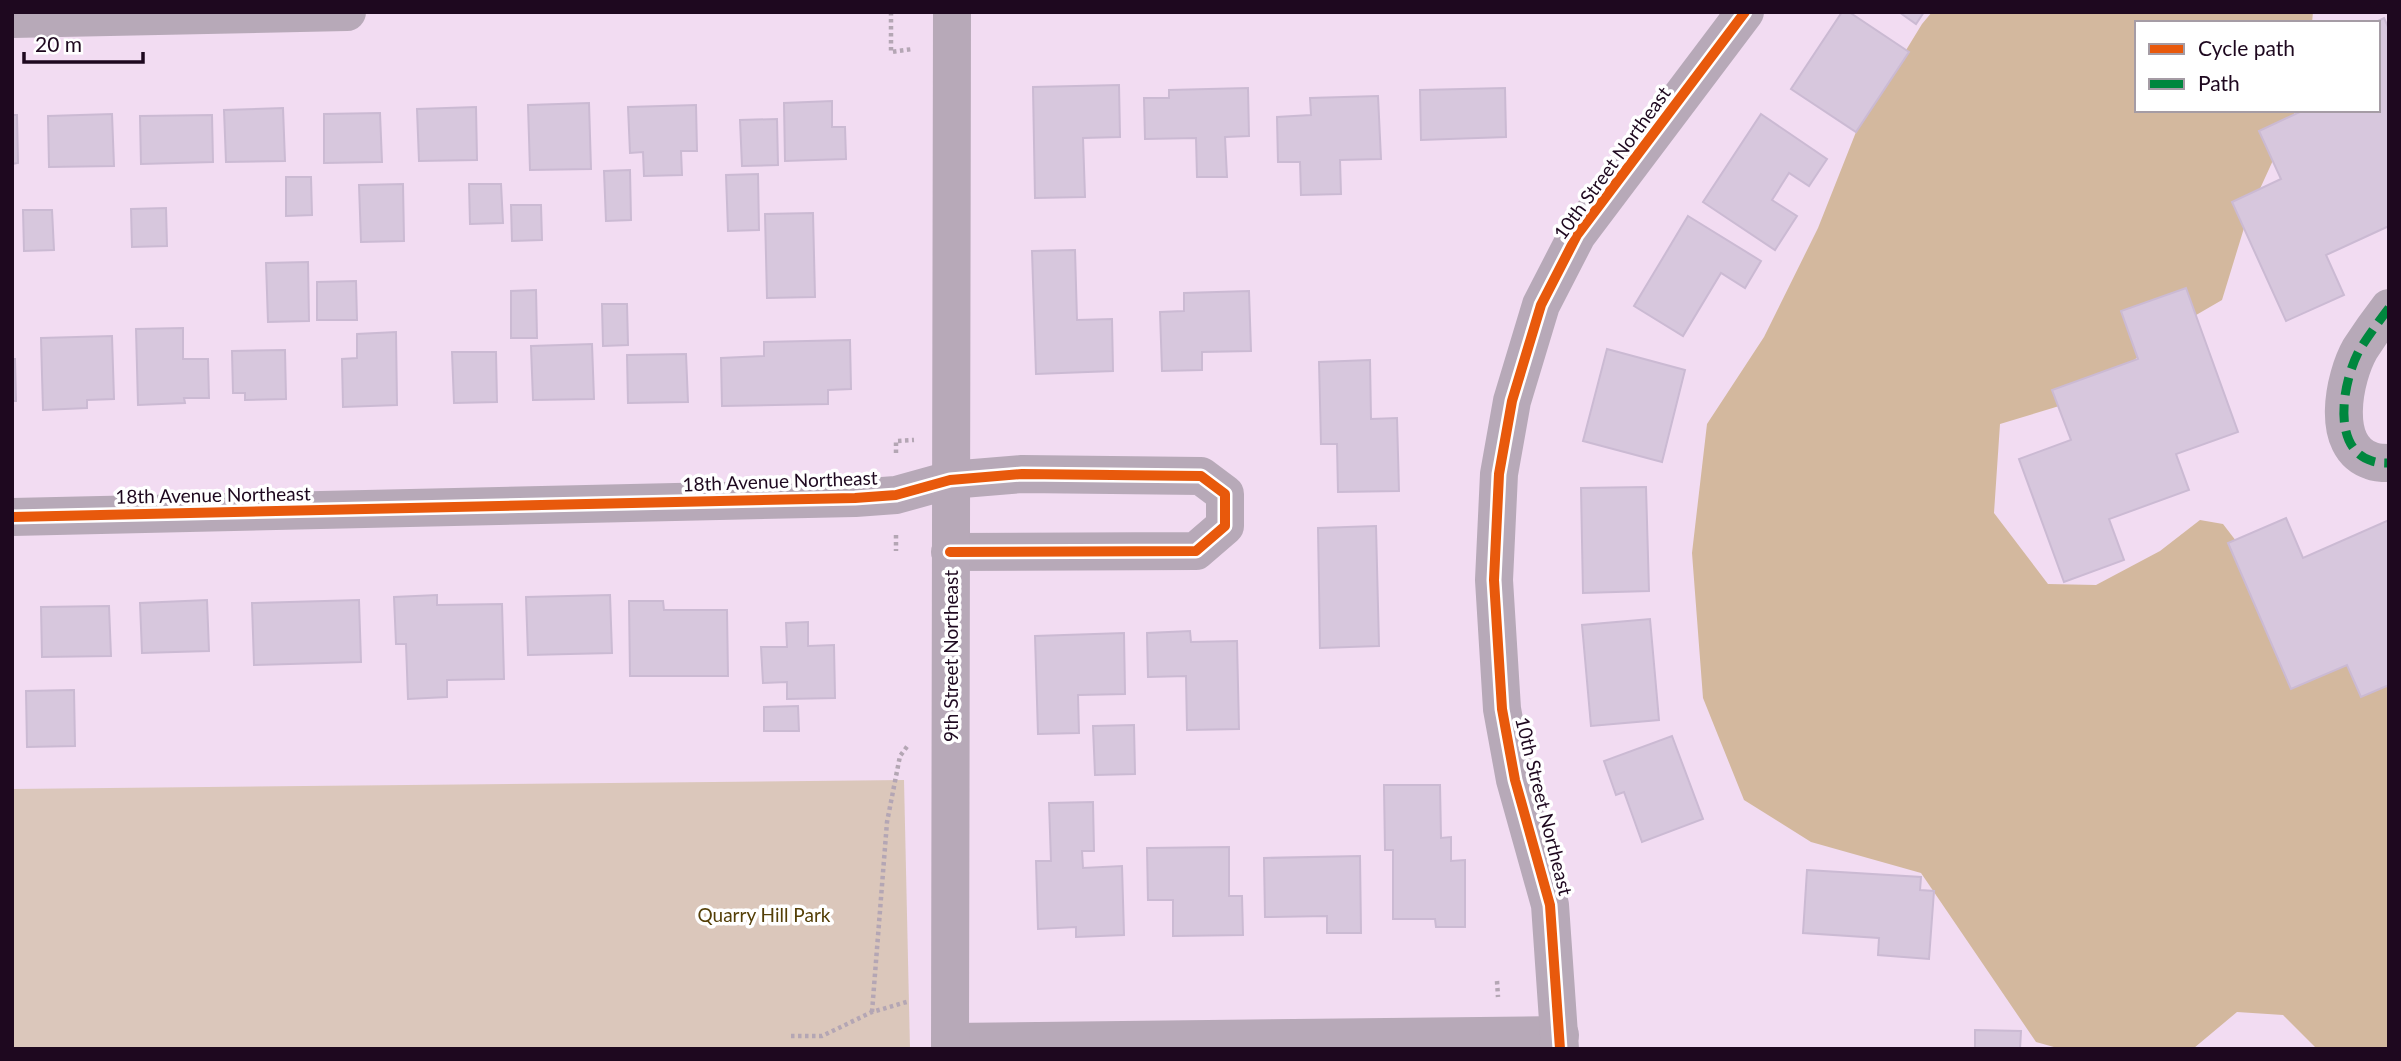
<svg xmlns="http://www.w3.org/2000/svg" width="2401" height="1061" font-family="Lato,sans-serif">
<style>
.green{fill:#dbc7bb}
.forest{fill:#d3b89e}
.building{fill:#d7c7dd;stroke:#cbbad3;stroke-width:2}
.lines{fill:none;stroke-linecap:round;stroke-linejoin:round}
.path{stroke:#b4a6b4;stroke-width:4.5;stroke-dasharray:3.5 3.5;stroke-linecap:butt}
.minor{stroke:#b7a9b8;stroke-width:38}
.tertiary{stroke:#b7a9b8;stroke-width:38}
.quiet{stroke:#00873e;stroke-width:9;stroke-dasharray:18 9;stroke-linecap:butt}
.cycleway-casing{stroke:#fff;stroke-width:15}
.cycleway{stroke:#e8590c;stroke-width:10}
.labels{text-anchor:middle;stroke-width:7;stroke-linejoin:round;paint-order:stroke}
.street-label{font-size:19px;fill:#1e081f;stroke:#fff}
.park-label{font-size:19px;fill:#543f07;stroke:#fff}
</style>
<rect width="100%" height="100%" fill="#f2dcf2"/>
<!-- green -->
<path class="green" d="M904,780L910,1049H12V789Z"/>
<!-- forest -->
<path class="forest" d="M1932,12H2313L2312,23H2137V110H2296L2248,215L2222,300L2172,329L2089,397L2000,424L1994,513L2048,584L2096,585L2160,551L2200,520L2223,524L2276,593L2389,653V1049H2317L2283,1015L2237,1012L2194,1048L2189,1049H2061L2036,1042L1921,873L1811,842L1744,800L1703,698L1692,553L1707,424L1764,337L1818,228L1856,132L1922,24Z"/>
<!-- building -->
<g class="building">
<path d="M1842,12H1849L1909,52L1856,132L1791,89Z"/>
<path d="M1899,12H1924L1916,24Z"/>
<path d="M2384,18L2389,29V226L2326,255L2344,295L2286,321L2232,202L2281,179L2259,131L2304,110H2378V23H2374Z"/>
<path d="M1119,85L1120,137L1083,138L1085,197L1035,198L1033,87Z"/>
<path d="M1248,88L1249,136L1225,137L1227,177H1197L1196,138L1145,139L1144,98H1169V90Z"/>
<path d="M1505,88L1506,137L1421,140L1420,90Z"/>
<path d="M1378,96L1381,159L1340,160L1341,194L1301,195L1300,162H1278L1277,117L1311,115L1310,98Z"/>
<path d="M832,101V127H845L846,159L785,161L784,103Z"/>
<path d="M589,103L591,169L530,170L528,105Z"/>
<path d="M696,105L697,151H681L682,175L644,176L643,152L630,153L628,107Z"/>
<path d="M476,107L477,160L419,161L417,109Z"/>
<path d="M283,108L285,161L226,162L224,110Z"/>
<path d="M380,113L382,162L324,163V114Z"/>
<path d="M112,114L114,166L49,167L48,116Z"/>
<path d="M1761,114L1827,159L1809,186L1789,173L1772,200L1797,216L1775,250L1703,202Z"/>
<path d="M12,115H17L18,163L12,164Z"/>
<path d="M212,115L213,162L141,164L140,116Z"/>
<path d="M777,119L778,165L742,166L740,120Z"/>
<path d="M630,170L631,220L606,221L604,171Z"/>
<path d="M758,174L759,230L728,231L726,175Z"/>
<path d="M286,177H311L312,215L286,216Z"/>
<path d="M403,184L404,241L361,242L359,185Z"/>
<path d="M469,184H501L503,223L470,224Z"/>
<path d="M511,205H541L542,240L512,241Z"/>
<path d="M166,208L167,246L132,247L131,209Z"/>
<path d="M23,210H52L54,250L24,251Z"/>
<path d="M813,213L815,297L767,298L765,214Z"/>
<path d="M1688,216L1761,261L1745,288L1721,273L1683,336L1634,306Z"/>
<path d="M1075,250L1077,320L1112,319L1113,371L1036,374L1032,251Z"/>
<path d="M308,262L309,321L268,322L266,263Z"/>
<path d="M356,281L357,320H317V282Z"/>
<path d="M2186,288L2238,432L2176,454L2189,490L2109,519L2124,560L2064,582L2019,459L2071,440L2052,390L2138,359L2121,311Z"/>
<path d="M536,290L537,338H511V291Z"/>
<path d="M1249,291L1251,351L1202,352V370L1162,371L1160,312L1184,311V293Z"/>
<path d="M602,304H627L628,345L603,346Z"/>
<path d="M183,328V359H208L209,398H184L185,403L138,405L136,329Z"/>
<path d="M396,332L397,405L343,407L342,359L357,358V334Z"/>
<path d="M112,336L114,399L87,400V408L43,410L41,338Z"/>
<path d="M850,340L851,389L828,390V404L722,406L721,358L764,356V342Z"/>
<path d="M592,344L594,399L533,400L531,346Z"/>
<path d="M1607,349L1685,370L1662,462L1583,441Z"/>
<path d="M285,350L286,399L245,400V393H233L232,351Z"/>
<path d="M452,352H496L497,402L454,403Z"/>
<path d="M686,354L688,402L628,403L627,355Z"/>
<path d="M12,359H15L16,401H12Z"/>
<path d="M1370,360L1371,419L1397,418L1399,491L1338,492L1337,444H1321L1319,362Z"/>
<path d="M1646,487L1649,591L1583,593L1581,488Z"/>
<path d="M2286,518L2303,558L2389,520V685L2361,697L2347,665L2291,689L2228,543Z"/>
<path d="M1376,526L1379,646L1320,648L1318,528Z"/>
<path d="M437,595V605L502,604L504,679L447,680V697L408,699L406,644H396L394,597Z"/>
<path d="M610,595L612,653L528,655L526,597Z"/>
<path d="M207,600L209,651L142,653L140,603Z"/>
<path d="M359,600L361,662L254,665L252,603Z"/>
<path d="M629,601H663L664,610H727L728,676H630Z"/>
<path d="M109,606L111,656L42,657L41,607Z"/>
<path d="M1650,619L1659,720L1591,726L1582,625Z"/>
<path d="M808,622V646L834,645L835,698L787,699V682L763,683L761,647H787L786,623Z"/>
<path d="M1190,631L1191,642L1237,641L1239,729L1187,730L1186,676L1148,677L1147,633Z"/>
<path d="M1124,633L1125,694L1078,695L1079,733L1038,734L1035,636Z"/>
<path d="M74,690L75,746L27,747L26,691Z"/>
<path d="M798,706L799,731H764V707Z"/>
<path d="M1134,725L1135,774L1095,775L1093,726Z"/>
<path d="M1672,736L1703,819L1642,842L1624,792L1616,795L1604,761Z"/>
<path d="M1384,785H1440L1441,838L1451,837V861L1465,860V927H1436L1435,919H1393V850H1385Z"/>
<path d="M1093,802L1094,851H1082L1083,868L1122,866L1124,935L1076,937V927L1038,929L1036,861H1051L1049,803Z"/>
<path d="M1229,847V896H1242L1243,935L1173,936V900H1148L1147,848Z"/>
<path d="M1360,856L1361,933H1327V916L1265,917L1264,858Z"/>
<path d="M1807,870L1921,877L1920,890L1934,891L1929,959L1878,955L1879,938L1803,933Z"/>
<path d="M1975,1030L2021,1031L2020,1049H1975Z"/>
</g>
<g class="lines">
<!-- path -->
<g class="path">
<path d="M891,12V52L913,49"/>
<path d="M896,453V441L914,440"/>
<path d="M896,535V551"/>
<path d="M1497,981L1498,997"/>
<path d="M872,1012L887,822L900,756L909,744"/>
<path d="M791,1036H822L872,1012L910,1001"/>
</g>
<!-- minor -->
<g class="minor">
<path d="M12,19L347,12"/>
<path d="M2389,308C2379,321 2369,335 2360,349C2344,377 2329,448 2372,461C2377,463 2384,463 2389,463"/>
<path d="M950,552L1196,551L1225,526V494L1201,476L1022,474L950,480"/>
<path d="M950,1042L1560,1035"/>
<path d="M1560,1049L1550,905L1515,780L1502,709L1494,580L1499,474L1512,401L1541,305L1577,235L1745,12"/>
</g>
<!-- tertiary -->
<g class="tertiary">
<path d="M12,517L855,498L896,495L950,480"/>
<path d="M950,1049L952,12"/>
</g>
<!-- quiet -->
<path class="quiet" d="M2389,308C2379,321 2369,335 2360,349C2344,377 2329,448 2372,461C2377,463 2384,463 2389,463"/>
<defs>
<g id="cycleway">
<path d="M12,517L855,498L896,495L950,480L1022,474L1201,476L1225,494V526L1196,551L950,552"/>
<path d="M1560,1049L1550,905L1515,780L1502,709L1494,580L1499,474L1512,401L1541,305L1577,235L1745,12"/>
</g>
</defs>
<!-- cycleway casing -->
<use href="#cycleway" class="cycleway-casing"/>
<!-- cycleway -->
<use href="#cycleway" class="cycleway"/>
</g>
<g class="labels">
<!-- street labels -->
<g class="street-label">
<text transform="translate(1612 163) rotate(-54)" y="7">10th Street Northeast</text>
<text transform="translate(780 481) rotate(-2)" y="7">18th Avenue Northeast</text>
<text transform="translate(213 495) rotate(-1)" y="7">18th Avenue Northeast</text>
<text transform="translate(951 656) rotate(-90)" y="7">9th Street Northeast</text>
<text transform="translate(1544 806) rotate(76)" y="7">10th Street Northeast</text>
</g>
<!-- park labels -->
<g class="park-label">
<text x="764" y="922">Quarry Hill Park</text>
</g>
</g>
<!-- border -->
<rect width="2401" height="1061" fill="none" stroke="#1e081f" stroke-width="28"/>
<!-- legend -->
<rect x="2135" y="21" width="245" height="91" fill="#ffffff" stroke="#a59ca5" stroke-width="2"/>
<rect x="2149" y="44" width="35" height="10" fill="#e8590c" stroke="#a59ca5" stroke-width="2"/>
<text x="2198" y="56" font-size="21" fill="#1e081f">Cycle path</text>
<rect x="2149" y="79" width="35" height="10" fill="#00873e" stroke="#a59ca5" stroke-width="2"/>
<text x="2198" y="91" font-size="21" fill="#1e081f">Path</text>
<!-- scale -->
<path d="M24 52v10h119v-10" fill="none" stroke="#1e081f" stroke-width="3.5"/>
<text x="35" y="52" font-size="21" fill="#1e081f" stroke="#ffffff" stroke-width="5" paint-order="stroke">20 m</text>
</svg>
